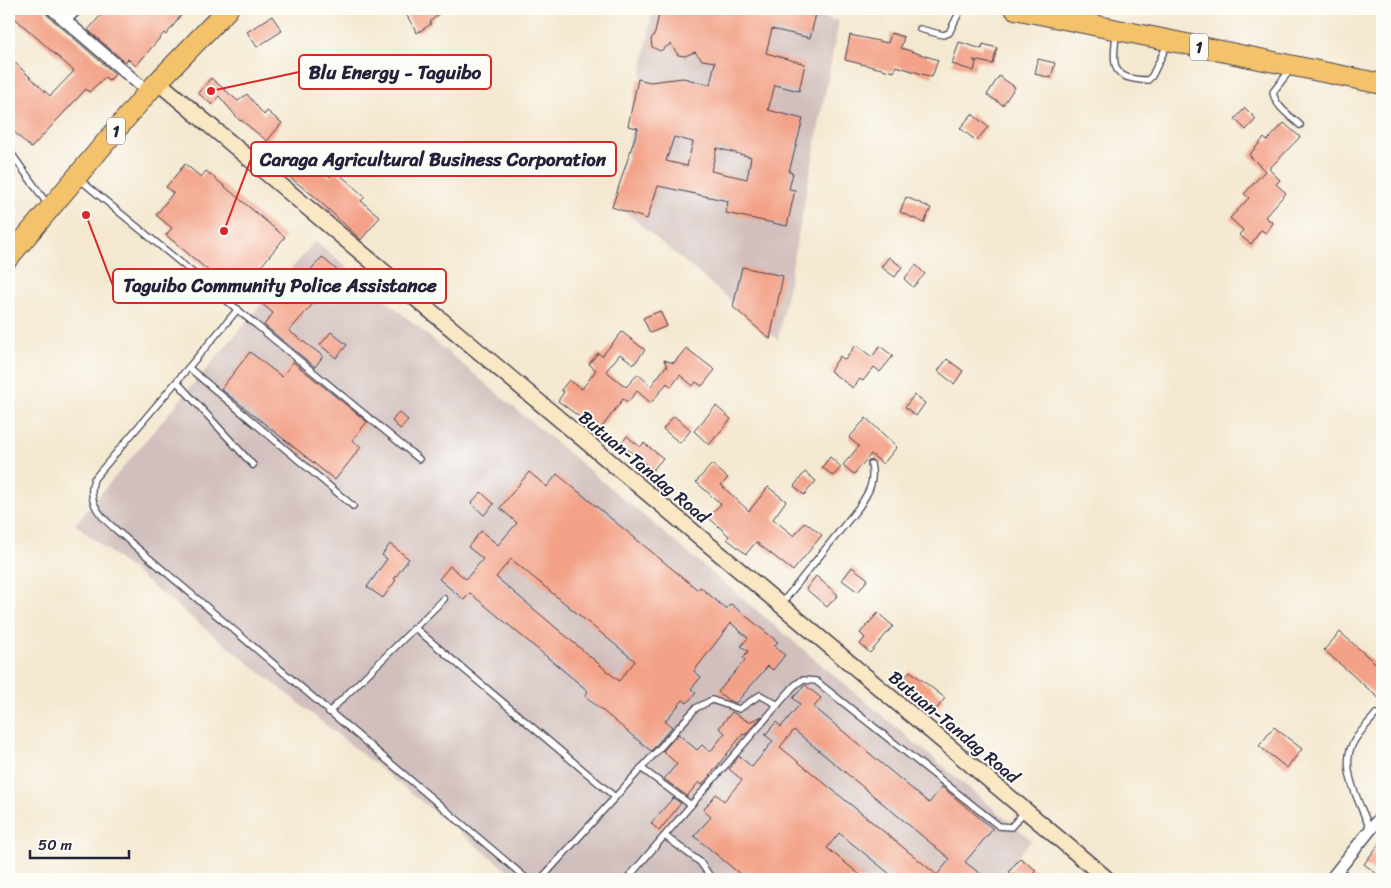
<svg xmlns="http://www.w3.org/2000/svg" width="1391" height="888" font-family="Sriracha,sans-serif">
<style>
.industrial{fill:#d1bfbd}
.building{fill:#f3a288;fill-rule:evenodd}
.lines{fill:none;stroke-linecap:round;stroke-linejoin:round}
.lane-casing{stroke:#424051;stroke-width:8}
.street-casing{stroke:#424051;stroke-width:14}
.secondary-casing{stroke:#424051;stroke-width:18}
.highway-casing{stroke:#424051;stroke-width:22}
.lane{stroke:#fff;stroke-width:5.5}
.street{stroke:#fff;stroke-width:11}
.secondary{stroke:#fae7c3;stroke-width:15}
.highway{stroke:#f3c26a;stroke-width:20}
.labels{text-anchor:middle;stroke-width:4;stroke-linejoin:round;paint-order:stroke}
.shield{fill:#fdfcf7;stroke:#646373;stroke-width:1}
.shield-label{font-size:16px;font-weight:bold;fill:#22223b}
.street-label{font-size:18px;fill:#22223b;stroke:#fdfcf7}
.leader{fill:none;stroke:#d62828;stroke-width:2}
.callout-dot{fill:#d62828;stroke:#fdfcf7;stroke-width:2}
.callout{fill:#fdfcf7;stroke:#d62828;stroke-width:2}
.callout-label{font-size:19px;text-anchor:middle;font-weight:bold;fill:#22223b}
</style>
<rect width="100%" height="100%" fill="#fdfcf7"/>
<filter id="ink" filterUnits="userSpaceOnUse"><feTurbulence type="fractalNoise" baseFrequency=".02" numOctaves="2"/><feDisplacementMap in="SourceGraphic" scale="10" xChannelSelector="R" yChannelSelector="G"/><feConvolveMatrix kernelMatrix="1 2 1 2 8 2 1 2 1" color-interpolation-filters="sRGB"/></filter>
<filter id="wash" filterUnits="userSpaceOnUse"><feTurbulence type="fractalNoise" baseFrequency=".0096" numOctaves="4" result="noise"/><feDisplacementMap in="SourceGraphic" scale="20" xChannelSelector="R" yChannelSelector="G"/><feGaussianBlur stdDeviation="1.12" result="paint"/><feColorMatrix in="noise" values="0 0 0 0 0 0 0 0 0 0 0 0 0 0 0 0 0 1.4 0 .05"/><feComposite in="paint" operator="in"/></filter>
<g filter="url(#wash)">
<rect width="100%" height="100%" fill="#f4e8d0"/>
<!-- industrial -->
<g class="industrial">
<path d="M653,9H787L839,21L778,340L618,206Z"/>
<path d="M315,241L1031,840L1000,879H518L75,524Z"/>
</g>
<g id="blocks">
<!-- building -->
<g class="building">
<path d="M9,9H45L47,15L115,74L109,81L105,77L89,92L86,89L31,148L9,127V57L50,96L74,71L9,13Z"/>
<path d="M106,9H186L166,35L164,33L136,66L128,59L125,62L88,30Z"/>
<path d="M403,9H444L430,22L431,24L417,33Z"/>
<path d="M660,9L817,10L810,38L772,29L766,53L805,64L799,91L775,85L768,110L803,119L789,172L793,173L789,189L795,190L787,226L726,213L728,201L658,186L647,219L612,207L638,128L628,126L638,79L650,82L683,78L710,85L715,62L702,60L695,52L685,56L678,55L671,44L660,51L652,47L651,39L655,33ZM674,137L693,142L687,166L666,161ZM717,148L751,157L747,179L711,171Z"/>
<path d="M272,16L282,31L257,47L247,32Z"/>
<path d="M891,33L904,37L901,48L938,60L932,77L896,66L894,72L845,60L850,35L888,43Z"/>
<path d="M959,42L982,49L983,44L997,48L993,64L973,60L976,62L974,71L952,64Z"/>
<path d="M1038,59L1055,63L1051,78L1035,74Z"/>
<path d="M999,76L1015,87L1003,105L987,95Z"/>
<path d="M211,78L238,101L247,94L264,115L267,111L282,123L267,141L241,120L240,121L219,96L212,105L198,93Z"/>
<path d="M1245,108L1256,119L1246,130L1235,119Z"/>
<path d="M972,114L988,127L976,141L960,128Z"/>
<path d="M1284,123L1300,137L1269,169L1280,180L1276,184L1286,193L1265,217L1273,223L1266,233L1261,230L1251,244L1239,235L1243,230L1230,218L1249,198L1244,194L1265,171L1249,155L1264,138L1267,141Z"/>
<path d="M291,150L311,166L313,163L330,177L336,171L365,197L361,201L380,217L361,240L314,196L276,167Z"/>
<path d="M185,164L201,177L206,171L285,237L253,276L283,301L322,257L340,273L289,331L323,356L315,367L264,325L273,313L243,288L237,295L166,235L172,228L156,215L173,193L166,187Z"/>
<path d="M906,197L931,208L924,223L900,212Z"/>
<path d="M889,257L902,267L895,277L881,267Z"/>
<path d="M916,265L925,274L913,287L904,279Z"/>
<path d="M742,267L783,276L770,339L733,307Z"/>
<path d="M660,311L667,326L650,333L643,318Z"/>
<path d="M331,332L347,345L336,358L320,345Z"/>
<path d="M622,332L645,350L634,364L620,354L606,371L626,387L638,374L651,386L666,366L668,368L664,360L674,363L686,348L715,370L702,386L696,382L693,386L680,375L671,387L667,383L651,403L637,391L628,402L623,399L599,431L558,401L564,392L561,390L569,380L582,389L596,370L589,364L598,353L602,356Z"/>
<path d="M856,345L872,357L880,346L893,356L880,372L874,367L863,381L860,379L853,388L830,371L840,356L845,360Z"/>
<path d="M250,352L282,377L293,362L367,422L352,440L361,447L335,480L221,389Z"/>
<path d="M947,359L963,371L954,384L938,371Z"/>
<path d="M914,395L925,403L916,416L905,407Z"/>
<path d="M716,406L731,419L709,445L694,431Z"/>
<path d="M399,412L408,420L400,429L392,421Z"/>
<path d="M674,416L691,430L680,443L663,429Z"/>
<path d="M866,418L897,447L883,464L871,454L854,474L843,465L859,446L849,438Z"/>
<path d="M627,436L640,447L644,443L663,458L653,470L621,444Z"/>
<path d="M830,457L841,467L833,476L822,467Z"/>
<path d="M712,464L728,478L721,485L749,511L768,487L786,501L773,519L794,536L805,522L822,535L793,571L756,542L746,554L727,539L729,536L708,517L721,504L696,482Z"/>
<path d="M529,472L547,487L557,474L698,590L700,587L726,609L731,604L778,642L774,646L785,655L773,670L768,666L736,703L728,700L718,692L745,660L743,658L748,651L741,646L748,638L731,623L694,671L701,677L691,689L696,693L687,703L683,700L665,721L672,727L651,751L585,696L588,691L470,593L464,600L439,579L450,566L466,579L483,559L468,547L481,531L498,545L517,523L500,508ZM511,559L635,661L619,681L496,577Z"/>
<path d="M805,472L816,481L804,495L794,486Z"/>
<path d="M481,492L494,504L484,515L471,503Z"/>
<path d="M390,544L409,559L394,579L396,580L383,598L367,587L387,559L382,555Z"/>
<path d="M852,567L868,579L858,592L842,580Z"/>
<path d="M816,576L838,595L827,607L806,589Z"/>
<path d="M878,613L893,626L870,653L860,644L865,638L860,633Z"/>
<path d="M1340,632L1382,669V701L1324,650Z"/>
<path d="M910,671L945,698L935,711L900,683Z"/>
<path d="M805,685L821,698L814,707L929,803L942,787L993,829L965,862L987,879H896L839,833L827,848L865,879H746L694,836L711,817L703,810L716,794L724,801L742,780L729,769L739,756L752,767L773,741L765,735L776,722L781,727L800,704L793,698ZM794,730L950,859L937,875L780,747Z"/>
<path d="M732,712L749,722L762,716L745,735L743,734L702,785L699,782L687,796L664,779L677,764L663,751L678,734L697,750L702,745L710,752L725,733L719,728Z"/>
<path d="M1274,727L1302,749L1287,768L1259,746Z"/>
<path d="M673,798L681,803L659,831L651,823Z"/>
<path d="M1382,840V878L1364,864Z"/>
<path d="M1020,858L1036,870L1029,879H1019L1009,872Z"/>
</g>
</g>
</g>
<g filter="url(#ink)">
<use href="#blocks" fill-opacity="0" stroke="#424051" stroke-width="1"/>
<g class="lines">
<defs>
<g id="lane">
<path d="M920,29L943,35L949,33L961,9"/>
<path d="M1116,34C1113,65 1110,80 1148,80L1152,76L1168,43"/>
<path d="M1291,69L1273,92C1275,106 1289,115 1300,125"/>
<path d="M9,150L48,205"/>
<path d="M79,179L419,459"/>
<path d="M238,309L94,479C84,508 110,524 129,541L527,879"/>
<path d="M189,368L353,506"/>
<path d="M177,382L253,465"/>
<path d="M782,603L859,507C869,492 875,482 871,464"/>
<path d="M415,628L615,797"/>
<path d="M329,712L444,599"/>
<path d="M641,768L691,805"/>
<path d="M1370,829C1361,805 1340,771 1352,745C1357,734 1368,724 1376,714"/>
<path d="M665,836L700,862L712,879"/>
<path d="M541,879L696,708L712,700L739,709L760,695L778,705"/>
<path d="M627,879L794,686L802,680L816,681L999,826L1011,827L1025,811"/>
</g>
<g id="street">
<path d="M52,9L148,92"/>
<path d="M65,20L76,9"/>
<path d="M1331,879L1382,815"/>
</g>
<path id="secondary" d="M158,82L1107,879"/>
<g id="highway">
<path d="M1015,9L1382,84"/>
<path d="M9,257L148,92L228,9"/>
</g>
</defs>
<!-- lane casing -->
<use href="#lane" class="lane-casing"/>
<!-- street casing -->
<use href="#street" class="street-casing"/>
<!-- secondary casing -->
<use href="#secondary" class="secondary-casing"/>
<!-- highway casing -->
<use href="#highway" class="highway-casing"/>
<!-- lane -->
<use href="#lane" class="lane"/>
<!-- street -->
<use href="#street" class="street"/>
<!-- secondary -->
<use href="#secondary" class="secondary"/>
<!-- highway -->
<use href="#highway" class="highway"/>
</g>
</g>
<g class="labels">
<!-- shield labels -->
<g class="shield">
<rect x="1190" y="33.5" width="18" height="27" rx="4"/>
<rect x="107" y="117.5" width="18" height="27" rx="4"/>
</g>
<g class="shield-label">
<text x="1199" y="53">1</text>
<text x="116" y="137">1</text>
</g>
<!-- street labels -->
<g class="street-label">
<text transform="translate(644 467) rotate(40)" y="6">Butuan-Tandag Road</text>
<text transform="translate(954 727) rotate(40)" y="6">Butuan-Tandag Road</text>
</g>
</g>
<!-- callouts -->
<path class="leader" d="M211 91L299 72M224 231L251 159M86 215L113 286"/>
<g class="callout-dot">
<circle cx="211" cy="91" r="5"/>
<circle cx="224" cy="231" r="5"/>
<circle cx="86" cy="215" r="5"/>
</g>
<g class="callout">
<rect x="299" y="55" width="192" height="34" rx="5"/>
<rect x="251" y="142" width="365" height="34" rx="5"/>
<rect x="113" y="269" width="333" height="34" rx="5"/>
</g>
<g class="callout-label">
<text x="395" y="79">Blu Energy - Taguibo</text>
<text x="433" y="166">Caraga Agricultural Business Corporation</text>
<text x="280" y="292">Taguibo Community Police Assistance</text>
</g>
<!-- margin -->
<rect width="1391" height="888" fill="none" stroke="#fdfcf7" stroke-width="30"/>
<!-- scale -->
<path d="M30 850v8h99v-8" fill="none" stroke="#22223b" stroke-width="2.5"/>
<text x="38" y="850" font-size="15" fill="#22223b" stroke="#fdfcf7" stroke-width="4" paint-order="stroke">50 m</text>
</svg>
